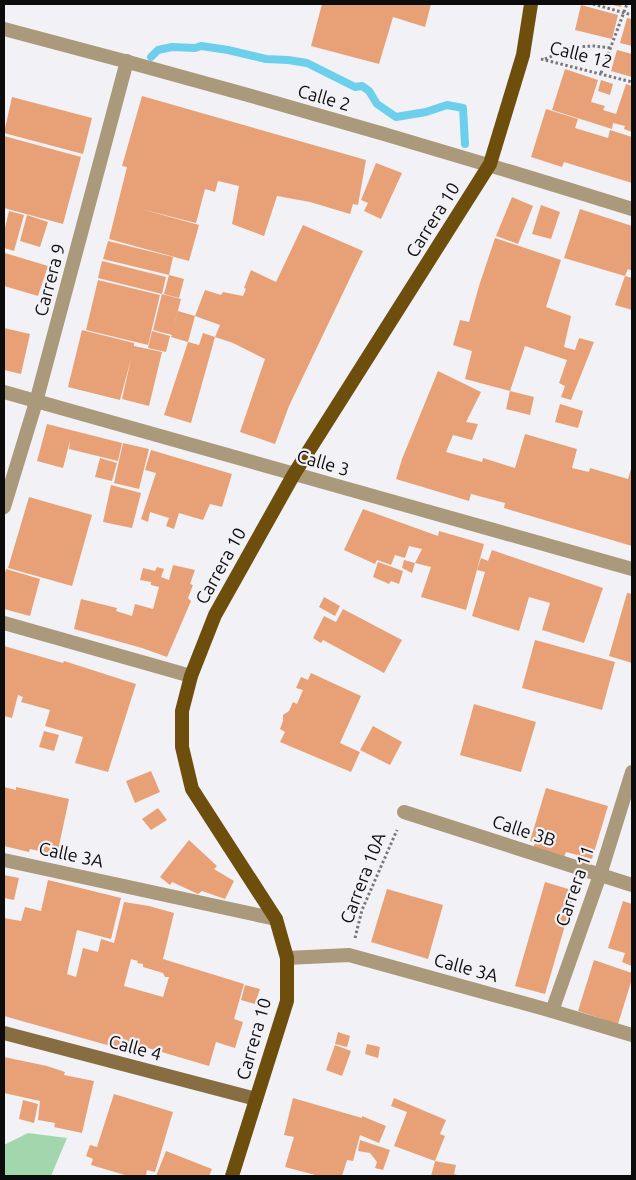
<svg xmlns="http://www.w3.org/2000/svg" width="636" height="1180" font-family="Ubuntu,sans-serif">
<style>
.green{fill:#a2d7ad}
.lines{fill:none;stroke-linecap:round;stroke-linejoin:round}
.stream{stroke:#6cd0ed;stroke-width:8}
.building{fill:#e8a176;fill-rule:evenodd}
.path{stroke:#78787b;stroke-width:3;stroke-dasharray:2.5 2.5;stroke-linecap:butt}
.minor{stroke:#ab997c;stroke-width:14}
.secondary{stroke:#876d41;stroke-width:14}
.primary{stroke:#6e4e0d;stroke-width:14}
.labels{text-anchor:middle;stroke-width:4.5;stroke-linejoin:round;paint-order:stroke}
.street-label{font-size:18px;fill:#0c0c0d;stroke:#f2f2f6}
</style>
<rect width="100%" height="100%" fill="#f2f2f6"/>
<!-- green -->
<path class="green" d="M28,1133L67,1138L51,1176H4V1145Z"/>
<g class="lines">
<!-- stream -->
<path class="stream" d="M151,57L158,50L172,47L195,48L201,46L228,50L266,59L288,60L307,63L355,87L362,86L369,91L377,104L396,117L426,112L447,105L463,108L465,144"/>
</g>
<!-- building -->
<g class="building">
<path d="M322,4H431L425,27L393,17L379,64L311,46Z"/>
<path d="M609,4H622L621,7Z"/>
<path d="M581,5L618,15L612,39L575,30Z"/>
<path d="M627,18L632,19V46L620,43Z"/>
<path d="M617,50L632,54V77L611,71Z"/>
<path d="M565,69L598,80L591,102L605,106L603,110L616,114L626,84L632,86V132L624,129L625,126L613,123L612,129L552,110Z"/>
<path d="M601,80L613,84L610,95L598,91Z"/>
<path d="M142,96L366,160L358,205L353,204L350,214L310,202L277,196L264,236L232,224L239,186L218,181L215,192L205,189L196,223L141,209L199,225L189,261L109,239L127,167L122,166Z"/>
<path d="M12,97L92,118L83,154L4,133Z"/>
<path d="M546,109L578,119L575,128L608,138L610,130L632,137V183L564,162L562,167L531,157Z"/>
<path d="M4,136L81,157L63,224L4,208Z"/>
<path d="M376,163L402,173L381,219L364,211L368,203L361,200Z"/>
<path d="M512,197L533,206L518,244L496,236Z"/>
<path d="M541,205L560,212L551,239L532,234Z"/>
<path d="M580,209L632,226V271L628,269L625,276L564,258Z"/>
<path d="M9,211L24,215L14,251L4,248V232Z"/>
<path d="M27,215L48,222L40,247L20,241Z"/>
<path d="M303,225L363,251L289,406L275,444L240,432L265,359L233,343L215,337L220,325L195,316L205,290L221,295L223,292L243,296L246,289L244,288L251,270L276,282Z"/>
<path d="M495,238L561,260L546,307L571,316L564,347L575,350L579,338L594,342L571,400L561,397L565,386L559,383L567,360L525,346L510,391L465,379L472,351L453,345L460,320L469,322L479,286Z"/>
<path d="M108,241L173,257L169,275L103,259Z"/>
<path d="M5,253L48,266L38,296L4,286V259Z"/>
<path d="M102,261L166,277L162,294L98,278Z"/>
<path d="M169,275L184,279L179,298L164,294Z"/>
<path d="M625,276L632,278V310L615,305Z"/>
<path d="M98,280L160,295L148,345L86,330Z"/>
<path d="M162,294L181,299L173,329L178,311L195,316L188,342L171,337L172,335L153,330Z"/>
<path d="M4,328L30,334L21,374L4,370Z"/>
<path d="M82,330L134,343V346L162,352L149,406L122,399L131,359L120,400L68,387Z"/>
<path d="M152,331L170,336L166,352L148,348Z"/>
<path d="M203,333L215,337L191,423L164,415L188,342L199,345Z"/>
<path d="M438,371L481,392L466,422L478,424L472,440L453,435L446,452L482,462L483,458L515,468L525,434L577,449L572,468L589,472L590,468L628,479L631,469L632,470V546L504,508L505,503L471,494L469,501L396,479L402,459Z"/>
<path d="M510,391L534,397L530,415L506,409Z"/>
<path d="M560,404L583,411L578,428L555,422Z"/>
<path d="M47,424L122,443L118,461L69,449L70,441L63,468L37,461Z"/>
<path d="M123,443L149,449L139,489L114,483Z"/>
<path d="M151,450L232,474L222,507L210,504L203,520L179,513L174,529L166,526L169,518L150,512L148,522L141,519L156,473L145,470Z"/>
<path d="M100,458L117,463L112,481L95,477Z"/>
<path d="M111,485L141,493L132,528L103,522Z"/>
<path d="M29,497L92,515L72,586L8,568Z"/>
<path d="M363,509L438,536L439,531L484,544L466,610L421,597L431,567L415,563L422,549L409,546L405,558L395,555L391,565L377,560L375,564L344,550Z"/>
<path d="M492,550L603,588L584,643L542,630L550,603L529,597L519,631L472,616L485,572L477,570L481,558L488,561Z"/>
<path d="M404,560L415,563L412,573L402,568Z"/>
<path d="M378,562L403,571L399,584L391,581L389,584L373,577Z"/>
<path d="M173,565L195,570L190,584L193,585L188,598L191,601L167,657L142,648L74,629L81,599L117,608L116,611L132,616L135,604L153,609L159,587L151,585V582L140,580L143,568L155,571L157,567L164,569L161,577L169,580Z"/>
<path d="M6,569L40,579L30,616L4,609V577Z"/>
<path d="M627,593L632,594V663L609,656Z"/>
<path d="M324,597L340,606L335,616L319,607Z"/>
<path d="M343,609L402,640L384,673L323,640L321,643L313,638L324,616L336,622Z"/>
<path d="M535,640L615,662L602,710L522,688Z"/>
<path d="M4,646L63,663L64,661L136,684L108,772L75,763L83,737L45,726L50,710L21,702L23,697L18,695L12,718L4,716Z"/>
<path d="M311,673L361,696L340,743L360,752L351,772L280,742L285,732L280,729L283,721V715L289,711L293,702L297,704L303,690L296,688L301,677L308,680Z"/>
<path d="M474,704L536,722L521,772L460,755Z"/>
<path d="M373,726L402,742L390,765L360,750Z"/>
<path d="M44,731L59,735L54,751L39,747Z"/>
<path d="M151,771L160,792L135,803L126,781Z"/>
<path d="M4,787L16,790V787L69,799L57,855L30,849L29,852L4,846Z"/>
<path d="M546,788L608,806L592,859L566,852L564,857L533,848L535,843L530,841Z"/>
<path d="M158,808L167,820L151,830L142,819Z"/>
<path d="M189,840L217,866L214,869L234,881L225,899L202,891L198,894L172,882L170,885L160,877Z"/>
<path d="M4,875L19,878L14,900L4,898Z"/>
<path d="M48,880L121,898L111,939L77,930L67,974L76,977L83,948L98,952L101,939L114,943L124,902L149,906L174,913L163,959L244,984L234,1019L243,1022L235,1048L216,1042L209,1066L148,1048L146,1056L4,1016V918L21,921L25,907L41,911ZM131,959L138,961L137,963L143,964V967L163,973L165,977H169L163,997L124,986Z"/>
<path d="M545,882L575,891L545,994L515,986Z"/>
<path d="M387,889L443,905L428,959L371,942Z"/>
<path d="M623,901L632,904V966L622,962L625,953L608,948Z"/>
<path d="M594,960L632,973V979L618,1024L578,1011Z"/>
<path d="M245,985L260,989L255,1004L241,1000Z"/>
<path d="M338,1032L350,1036L347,1047L335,1044Z"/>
<path d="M367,1044L380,1047L378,1058L365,1054Z"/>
<path d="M335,1045L351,1051L342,1076L326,1070Z"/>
<path d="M4,1057L47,1066L65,1072L64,1075L94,1081L82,1133L54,1127L55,1123L38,1120L40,1101L4,1093Z"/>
<path d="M114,1094L173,1112L155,1172L147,1170L146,1176H128L91,1165L93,1159L86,1156L90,1145L97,1147Z"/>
<path d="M293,1098L362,1118V1116L386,1126L379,1143L360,1135L353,1161L347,1160L342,1176H319L285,1167L294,1137L284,1135Z"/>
<path d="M394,1098L446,1120L440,1134L445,1136L435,1161L394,1146L407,1112L391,1106Z"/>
<path d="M23,1100L38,1104L34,1123L19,1119Z"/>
<path d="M360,1140L390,1150L383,1170L375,1168L377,1162L370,1153L358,1151Z"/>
<path d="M166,1151L212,1169L209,1176H156Z"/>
<path d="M435,1161L456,1165L454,1174L461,1176H431Z"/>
</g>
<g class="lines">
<!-- path -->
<g class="path">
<path d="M593,4L632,15"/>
<path d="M541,59L632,82"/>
<path d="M545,59L574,47L594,46L611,48"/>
<path d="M601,73L627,4"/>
<path d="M355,938L362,910L397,830"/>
</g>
<!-- minor -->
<g class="minor">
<path d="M4,29C215,84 424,144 632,209"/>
<path d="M4,392L632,569"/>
<path d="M4,507L36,402L127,61"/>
<path d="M4,623L191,676"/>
<path d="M404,812L632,885"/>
<path d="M4,860L276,919"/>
<path d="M287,958L349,955L552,1011L632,1035"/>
<path d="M552,1011L600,875L632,772"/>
</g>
<!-- secondary -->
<path class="secondary" d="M4,1033L256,1099"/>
<!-- primary -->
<path class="primary" d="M232,1176L287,1001V958L276,919L192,789L182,747V711L191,676L215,615L294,474L490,164L523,55L531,4"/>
</g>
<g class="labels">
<!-- street labels -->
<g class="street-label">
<text transform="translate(581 55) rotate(14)" y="6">Calle 12</text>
<text transform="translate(324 98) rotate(16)" y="6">Calle 2</text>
<text transform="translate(433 220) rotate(-58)" y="6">Carrera 10</text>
<text transform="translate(50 280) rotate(-75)" y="6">Carrera 9</text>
<text transform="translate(323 463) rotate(16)" y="6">Calle 3</text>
<text transform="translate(221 566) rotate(-61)" y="6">Carrera 10</text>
<text transform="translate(524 831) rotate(18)" y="6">Calle 3B</text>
<text transform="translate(71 855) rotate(12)" y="6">Calle 3A</text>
<text transform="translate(363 878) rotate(-69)" y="6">Carrera 10A</text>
<text transform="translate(575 886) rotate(-71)" y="6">Carrera 11</text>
<text transform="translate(466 968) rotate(15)" y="6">Calle 3A</text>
<text transform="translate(254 1039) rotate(-74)" y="6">Carrera 10</text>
<text transform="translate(135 1048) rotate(15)" y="6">Calle 4</text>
</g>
</g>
<!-- border -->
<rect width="636" height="1180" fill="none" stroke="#0c0c0d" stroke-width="10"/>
</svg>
